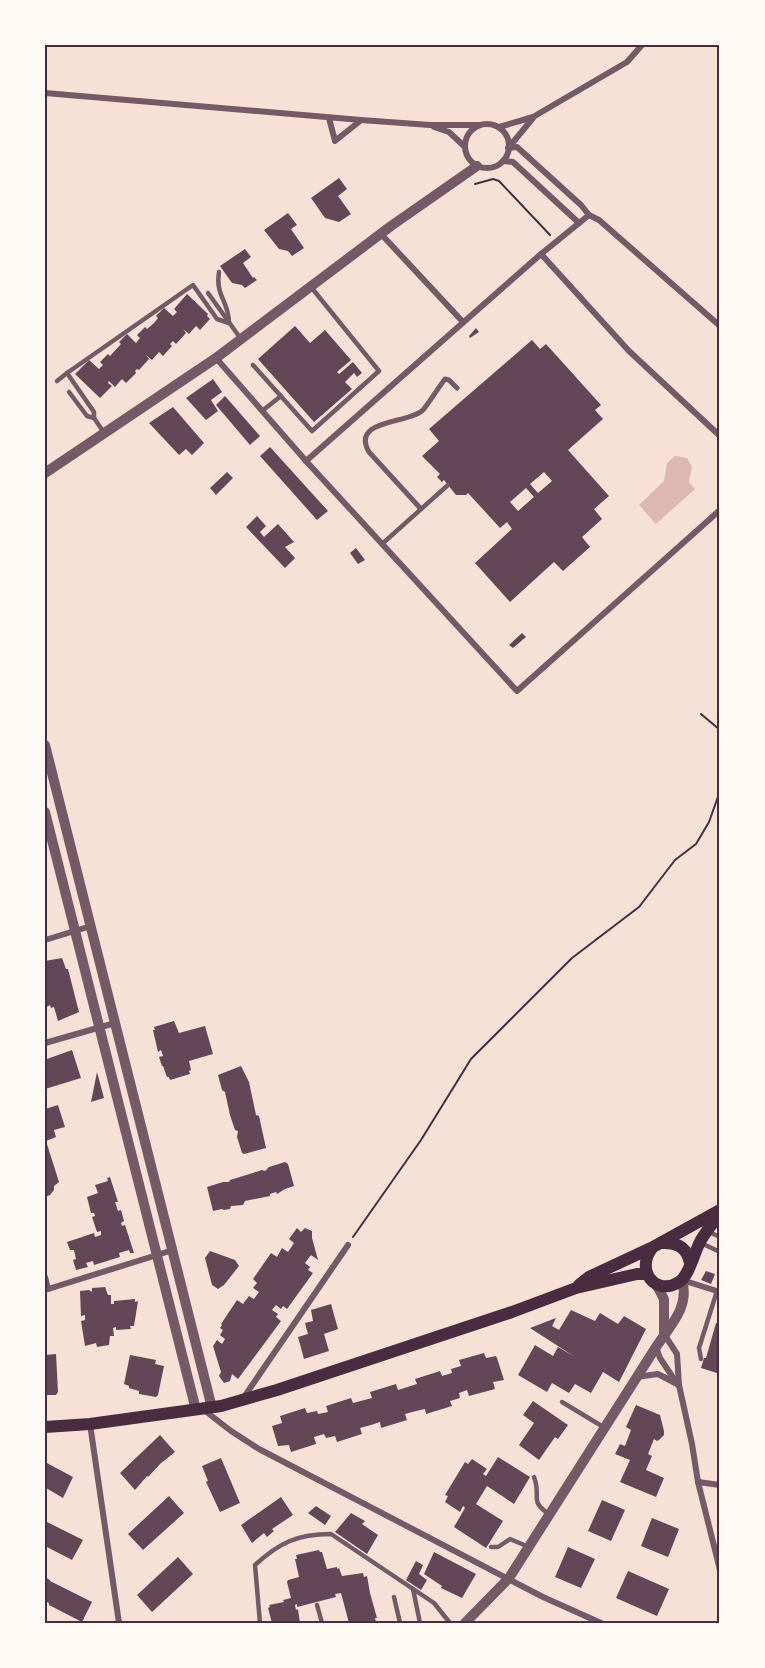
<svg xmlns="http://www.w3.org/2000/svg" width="765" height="1668" font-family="'Playfair Display',serif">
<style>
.water{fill:#dcb8b0}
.building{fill:#644757;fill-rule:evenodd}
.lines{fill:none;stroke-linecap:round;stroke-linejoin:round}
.path{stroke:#4a2c40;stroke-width:2}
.service{stroke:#755966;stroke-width:4.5}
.pedestrian{stroke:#755966;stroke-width:5}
.minor{stroke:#755966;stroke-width:6}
.tertiary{stroke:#755966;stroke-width:10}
.secondary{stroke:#4a2c40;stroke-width:12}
.neatline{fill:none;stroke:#4a2c40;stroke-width:2}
</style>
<rect width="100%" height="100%" fill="#f7e1d7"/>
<!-- water -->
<path class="water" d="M675,456L687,458L692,467L689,482L695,489L656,524L639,505L664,481L667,463Z"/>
<!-- building -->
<g class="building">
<path d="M339,178L347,189L338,196L351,214L339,222L325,218L311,198Z"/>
<path d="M288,213L297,225L291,229L304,248L292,256L288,251L279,249L264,230Z"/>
<path d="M245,249L251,257L243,263L253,278L254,277L257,280L245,288L242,285L232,283L220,266Z"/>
<path d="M187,294L208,314L207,316L210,319L200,330L196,326L189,334L183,329L186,333L176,344L173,341L170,344L172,346L163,356L159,352L152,360L146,355L149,359L139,370L137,369L135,371L136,373L126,383L122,379L115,387L109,381L108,383L112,386L100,398L75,374L89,360L99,369L103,365L100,362L108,354L110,356L121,344L119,342L127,334L136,343L140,338L137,335L145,327L147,329L154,323L158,318L156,316L164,308L173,316L177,312L174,309Z"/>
<path d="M295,326L310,343L325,330L351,360L337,372L339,374L353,362L362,373L357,377L354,373L345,382L352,389L314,422L258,359Z"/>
<path d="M476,328L479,332L470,338L469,336Z"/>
<path d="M532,340L540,349L546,344L601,405L595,410L603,419L568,450L609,496L594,509L602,519L582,537L590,547L563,571L554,562L510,602L475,563L512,529L507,522L500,528L468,493L466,495H456L444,480L442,482L437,477L440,474L422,456L439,441L429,429ZM544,472L552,481L538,493L530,484ZM526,488L534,497L518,511L510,502Z"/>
<path d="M213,379L222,392L211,400L218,411L206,420L186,398Z"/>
<path d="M225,396L260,436L250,445L216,405Z"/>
<path d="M173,407L204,443L192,455L186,449L179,455L149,423Z"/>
<path d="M270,447L328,511L317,520L260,456Z"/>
<path d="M227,472L233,478L216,495L210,488Z"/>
<path d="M257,516L266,526L260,532L264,537L278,524L294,542L285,547L295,558L285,568L246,527Z"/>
<path d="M356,548L365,560L358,564L350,553Z"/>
<path d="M522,633L526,637L513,648L509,645Z"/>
<path d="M62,958L66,969H68L79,1012L58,1021L54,1007L51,1008L50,1005L45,1008V961Z"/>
<path d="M174,1021L179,1033L205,1026L213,1054L189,1061L191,1070L189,1071L190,1074L170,1080L169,1077H167L163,1066H162L159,1057L163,1056L161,1050L158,1052L153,1030H155L154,1027Z"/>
<path d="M72,1050L81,1078L45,1089V1054L47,1059Z"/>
<path d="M241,1066L249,1082L256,1115L259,1116L266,1148L244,1154L242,1153L237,1137L238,1131L235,1130L230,1115L225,1092L222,1090L218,1075Z"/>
<path d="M97,1072L104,1098L91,1102Z"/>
<path d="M58,1105L65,1127L54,1130L56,1137L46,1141L59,1182L54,1186V1190L50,1195L45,1197V1109Z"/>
<path d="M285,1162L288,1164L294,1186L285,1189L277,1194L276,1192L270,1194V1196L245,1201L243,1205L231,1206L230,1209L224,1210L222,1209L213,1211L207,1187L223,1182H229L230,1180L262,1170L265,1171L269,1167Z"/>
<path d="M110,1177L118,1202H115L118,1211L121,1210L124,1221L121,1223L122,1226L125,1225L134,1253H130L129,1250L119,1253L120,1257L94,1265L93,1261L86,1263L88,1267L76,1270L73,1260L76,1259L74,1250H70L67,1242L94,1233L95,1237L101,1235V1231L97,1232L92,1217L95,1216L94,1213H91L87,1197L98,1193L95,1185L108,1181L107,1178Z"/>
<path d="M297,1228L301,1232L305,1228L312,1231V1238L318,1260L311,1255L305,1263L310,1267L308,1270L313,1273L287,1309L283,1306L281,1309L276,1305L272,1310L278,1314L276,1317L281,1321L238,1379L232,1374L230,1381L224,1383L219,1376L221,1372L213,1346L217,1340L222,1344L225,1339L220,1335L223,1330L220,1328L222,1325L221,1324L237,1300L243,1304L249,1296L254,1299L259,1292L253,1288L257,1283L253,1279L271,1253L277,1257L282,1248L288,1252L294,1243L289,1239Z"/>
<path d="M210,1251L235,1260L239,1266L224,1285L218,1289L212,1285L205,1258Z"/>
<path d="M706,1271L715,1274L711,1284L701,1280Z"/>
<path d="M105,1287L108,1295H111V1304H114V1301L135,1299V1302L138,1301L134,1326H130L131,1329L116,1330V1327L113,1328L114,1336H110L109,1345L97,1347L96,1343L85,1346L81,1321L85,1320V1315L81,1316L80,1291L89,1290L92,1292V1288Z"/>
<path d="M331,1304L338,1329L324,1334L329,1351L304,1359L298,1337L308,1334L305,1323L313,1321L311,1310Z"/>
<path d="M571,1310L595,1321L600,1313L618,1324L624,1316L646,1329L619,1382L603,1372L591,1393L575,1384L569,1393L552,1383L547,1392L518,1375L535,1345L553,1356L558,1347L575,1357L530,1328L556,1318L552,1326L559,1330Z"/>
<path d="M716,1323L720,1324V1374L701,1368L704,1358H706Z"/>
<path d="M484,1353L486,1358L496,1356L497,1358L504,1380L493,1382L495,1389L469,1396L467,1390L459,1393L460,1398L450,1401L452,1406L426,1414L425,1409L416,1411L405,1414L407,1420L381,1428L380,1422L371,1425L360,1428L362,1434L337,1442L335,1436L326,1438L324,1434L314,1437L316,1444L291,1452L289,1445L278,1446L272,1426L282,1423L280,1416L305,1408L307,1413L317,1411L318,1414L328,1412L326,1406L351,1398L353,1403L372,1398L370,1392L396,1384L398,1390L417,1384L415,1379L440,1371L442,1376L452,1373L451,1369L461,1366L459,1360Z"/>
<path d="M56,1354L58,1392L56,1395H45V1355Z"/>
<path d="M130,1355L156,1360L155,1364L164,1366L158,1395L156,1397L139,1394V1391L129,1388V1386L124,1384Z"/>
<path d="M533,1401L568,1425L558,1439L555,1437L539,1460L519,1445L534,1423L523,1415Z"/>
<path d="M636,1405L660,1415L664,1431V1435L659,1440L657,1441L654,1439L648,1454L652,1456L646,1470L664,1478L656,1497L620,1482L630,1460L615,1454L620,1444L625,1446L631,1430L626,1427Z"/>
<path d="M160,1435L175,1452L160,1464L148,1477L147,1476L135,1490L120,1473Z"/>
<path d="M498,1457L530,1477L514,1504L487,1486L476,1504L503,1521L486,1548L454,1527L465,1508L463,1506L460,1512L445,1502L448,1496L445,1495L465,1462L468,1464L472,1459L487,1469L483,1474L486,1476Z"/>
<path d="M221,1458L240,1503L220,1512L206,1482L208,1481L202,1466Z"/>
<path d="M45,1462L73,1477L63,1498L46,1488L45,1490Z"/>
<path d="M169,1496L184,1513L143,1550L128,1534Z"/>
<path d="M281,1497L293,1515L272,1529L274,1531L267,1537L264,1533L252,1543L241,1525Z"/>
<path d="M602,1500L625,1510L611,1541L588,1531Z"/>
<path d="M316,1506L331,1516L325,1525L308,1513Z"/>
<path d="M351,1513L365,1521L362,1524L378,1535L367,1554L335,1532Z"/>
<path d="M652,1518L679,1529L668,1557L641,1546Z"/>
<path d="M45,1521L83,1540L72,1560L45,1546Z"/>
<path d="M568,1547L595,1559L581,1588L555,1577Z"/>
<path d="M319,1550L320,1552H322L327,1569L337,1567V1569L339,1568L342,1576L363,1573L364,1577L367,1576L370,1593L377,1618H375L376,1622L349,1623L341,1593L335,1594L336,1597L297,1607V1604L295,1605L296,1610L298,1609L300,1623H272L268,1608L270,1607L269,1605L284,1602L283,1600L291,1598L287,1582L288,1580L299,1577L295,1559H297L296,1555Z"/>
<path d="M434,1552L476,1574L462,1598L441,1588L442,1586L424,1574Z"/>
<path d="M178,1557L193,1574L152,1612L137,1595Z"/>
<path d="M416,1561L423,1565L419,1574L427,1580L421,1590L406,1580Z"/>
<path d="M628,1571L669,1589L657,1616L616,1598Z"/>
<path d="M45,1577L50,1580V1581L92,1602L82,1622L49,1605V1603L45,1601Z"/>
</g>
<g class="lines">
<!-- path -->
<g class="path">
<path d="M475,184L493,179L499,181L550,235"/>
<path d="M701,714L720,730"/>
<path d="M353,1237L421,1140L471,1059L572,958L639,907L675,860L696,844L709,822L720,791"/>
</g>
<!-- service -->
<g class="service">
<path d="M208,293L241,339"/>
<path d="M253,365L312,431L379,371L311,287"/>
<path d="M57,381L67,373"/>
<path d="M69,392L87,416L94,418L105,434"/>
<path d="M262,411L281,396"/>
<path d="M94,418V412L67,373L193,285L217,319L229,323C229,301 215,296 219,272"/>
<path d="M382,544L448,485"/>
<path d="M709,1232L720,1237"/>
<path d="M701,1243L720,1252"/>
<path d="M701,1359L699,1348L717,1291"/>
<path d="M562,1402L605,1428"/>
<path d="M534,1477C542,1498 528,1500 550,1515"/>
<path d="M491,1547H498L510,1539L529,1547"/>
<path d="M413,1589L420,1623"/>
<path d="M394,1597L400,1623"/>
<path d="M317,1605L322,1623"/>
<path d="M260,1623L255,1565C279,1543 297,1534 331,1534L434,1603L450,1623"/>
</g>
<!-- pedestrian -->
<path class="pedestrian" d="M421,509L369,452C350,419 409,424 423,410C429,403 438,388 445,379L449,380L457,388"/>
<!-- minor -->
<g class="minor">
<path d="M45,93L361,120L430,125H479"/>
<path d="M329,118L335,141L360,121"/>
<circle cx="487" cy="146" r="22"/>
<path d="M434,127L449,132L464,146"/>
<path d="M499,127L533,117L627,62L642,45"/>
<path d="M509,147L533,118"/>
<path d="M508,148L517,147L581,205L589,215L599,220L720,326"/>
<path d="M503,161L513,162L579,223"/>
<path d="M381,234L463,322"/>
<path d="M541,254L629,351L720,436"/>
<path d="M216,358L306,461L517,691L720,510"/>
<path d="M306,461L541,254L589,215"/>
<path d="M45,940L91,926"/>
<path d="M45,1043L115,1023"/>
<path d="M45,1277L48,1289"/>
<path d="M682,1280L720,1292"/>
<path d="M45,1290L173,1250"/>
<path d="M664,1334L677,1354L679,1385L692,1444L698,1482L720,1570"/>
<path d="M656,1347L660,1358L678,1385"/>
<path d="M637,1377L658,1374L675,1383"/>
<path d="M244,1397L348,1245"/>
<path d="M204,1410L231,1431L259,1449L543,1597L601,1623"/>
<path d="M90,1424L119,1623"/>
<path d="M698,1482L720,1485"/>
</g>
<!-- tertiary -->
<g class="tertiary">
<path d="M45,473L216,358L391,226L477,166"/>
<path d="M45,745L212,1408"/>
<path d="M45,812L196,1410"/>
<path d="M656,1284L664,1299V1334"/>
<path d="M465,1623L509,1578L656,1347C670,1326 690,1307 682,1280"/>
</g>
<!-- secondary -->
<g class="secondary">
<path d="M720,1210L653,1247C634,1270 656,1297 679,1282C690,1275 694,1252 701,1240C706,1231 714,1222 720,1213"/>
<path d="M661,1243C676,1242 687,1247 690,1263"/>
<path d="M579,1285L589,1277L651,1248"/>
<path d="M45,1427L90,1424L221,1406L277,1390L512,1312L576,1288L637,1274H647"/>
</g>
</g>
<!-- border -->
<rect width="765" height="1668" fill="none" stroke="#fffaf5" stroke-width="93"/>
<rect x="46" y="46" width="672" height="1576" class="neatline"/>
</svg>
